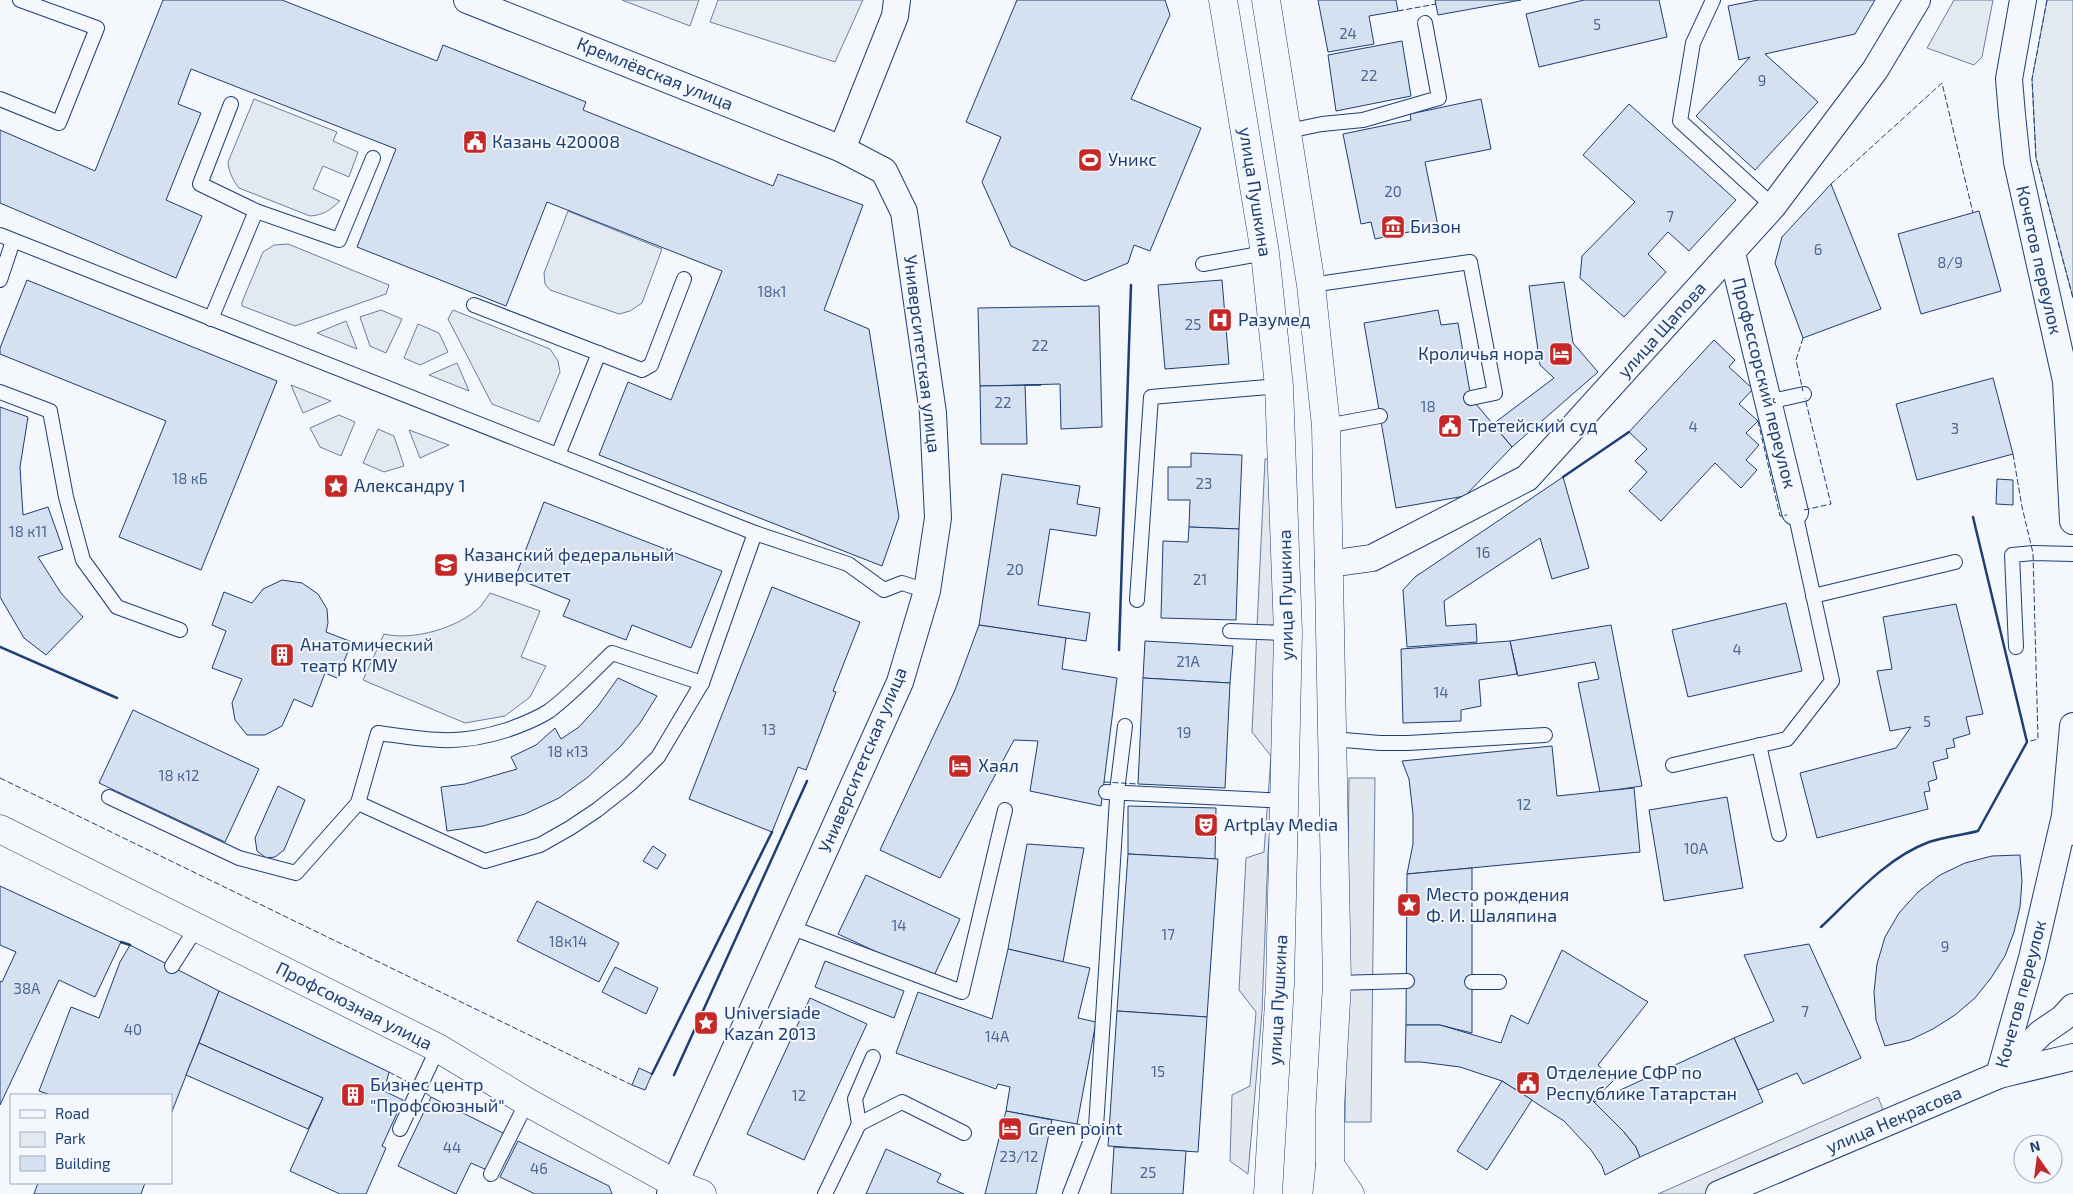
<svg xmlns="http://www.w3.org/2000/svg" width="2073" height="1194" font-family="'Exo 2',sans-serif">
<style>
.green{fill:#e3e9f0;stroke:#687fa3}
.parking{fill:#e3e8f0;stroke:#687fa3}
.building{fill:#d5e0f0;stroke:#1d3f73}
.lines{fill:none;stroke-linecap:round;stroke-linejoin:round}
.lane-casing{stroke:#1d3f73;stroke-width:16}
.street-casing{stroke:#1d3f73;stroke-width:28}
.secondary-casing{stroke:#1d3f73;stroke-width:29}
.lane{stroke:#f4f7fb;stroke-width:14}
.street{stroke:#f4f7fb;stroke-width:26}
.secondary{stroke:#f4f7fb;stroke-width:28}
.fence{stroke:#1d3f73;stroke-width:1;stroke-dasharray:6 2.5;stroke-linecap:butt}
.wall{stroke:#1d3f73;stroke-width:2.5}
.labels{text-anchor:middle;stroke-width:4;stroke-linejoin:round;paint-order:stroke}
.number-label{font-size:15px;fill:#4b6792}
.street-label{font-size:18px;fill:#1d3f73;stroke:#f4f7fb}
.poi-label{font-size:18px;fill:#1d3f73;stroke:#f4f7fb;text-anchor:start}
</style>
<rect width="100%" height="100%" fill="#f4f7fb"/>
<!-- green -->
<g class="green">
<path d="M622,0H699L690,26Z"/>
<path d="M718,0H863L835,62L710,22Z"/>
<path d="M1954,0H1993L1982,57L1974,65L1927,48Z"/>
<path d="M2047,0H2073V298L2036,158L2032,79Z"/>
<path d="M254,99L337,132L333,141L358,152L349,177L323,166L313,189L340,201C330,210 324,215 310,216L239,188C233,180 229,173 228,162Z"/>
<path d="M568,211L662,249L642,303L630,311L619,314L550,290L545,284L544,273Z"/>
<path d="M288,244L389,285L386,294L295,326L242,306V302L263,252L274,245Z"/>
<path d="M381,310L402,319L386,353L370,346L360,317Z"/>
<path d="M453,310L550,349L558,361L560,372L539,422L492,404L448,319Z"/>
<path d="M346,321L357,349L317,333Z"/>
<path d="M418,324L439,333L448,352L420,365L404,358Z"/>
<path d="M457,363L469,391L429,375Z"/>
<path d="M291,385L331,401L303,413Z"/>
<path d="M339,415L355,422L341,456L320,447L310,428Z"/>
<path d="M378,429L394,436L404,466L384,472L363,463Z"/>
<path d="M409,430L449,445L420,458Z"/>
<path d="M490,593L540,611L521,657L546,666L530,697L505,716L465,723L363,680L384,634C413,641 459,628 481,606C484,602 487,597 490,593Z"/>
</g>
<!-- parking -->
<g class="parking">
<path d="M1281,458L1276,755L1268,853L1262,1012L1248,1174L1230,1161L1232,1095L1250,1086L1256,1012L1239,990L1246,858L1264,852L1271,756L1252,732L1265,459Z"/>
<path d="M1349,778H1375L1371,1122H1345Z"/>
<path d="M1878,1097L1888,1123L1719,1194H1658Z"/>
</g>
<!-- building -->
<g class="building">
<path d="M163,0H282L437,61L443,45L586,102L583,110L773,186L778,174L863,205L824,310L869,329L899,517L882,566L599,455L628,382L671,400L722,271L547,202L506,306L357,247L396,149L191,69L178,104L201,113L166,200L202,216L176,278L0,203V130L95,171Z"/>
<path d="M1017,0H1165L1170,15L1131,99L1201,128L1150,251L1134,245L1128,263L1085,281L1011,246L982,182L1001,137L966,122Z"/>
<path d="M1318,0H1396L1398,11L1369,16L1374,44L1328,52Z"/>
<path d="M1435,0H1521L1438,15Z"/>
<path d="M1584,0H1659L1667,37L1539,67L1526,14Z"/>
<path d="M1758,0H1875L1855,34L1765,54L1818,102L1755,170L1696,116L1750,57L1739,60L1728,6Z"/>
<path d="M1402,41L1411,96L1336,111L1328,55Z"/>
<path d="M1481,99L1491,149L1425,162L1438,226L1375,239L1371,222L1361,224L1343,134L1411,120L1410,114Z"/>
<path d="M1629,104L1736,200L1689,251L1668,232L1648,254L1666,272L1624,317L1580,278L1582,256L1635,202L1583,155Z"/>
<path d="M1831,184L1881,309L1803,338L1775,263L1782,237Z"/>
<path d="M1979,211L2001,291L1921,314L1898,234Z"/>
<path d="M27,280L277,381L201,570L119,537L166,421L0,354V348Z"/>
<path d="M1222,280L1229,364L1165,369L1158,285Z"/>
<path d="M1564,282L1573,343L1598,372L1512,447L1493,424L1554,378L1540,365L1529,286Z"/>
<path d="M1099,306L1102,427L1061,429L1060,384L980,386L978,308Z"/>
<path d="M1438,310L1441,325L1458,323L1471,398L1512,447L1465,496L1396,508L1364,323Z"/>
<path d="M1714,340L1735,360L1729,367L1753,389L1739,404L1758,421L1746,433L1759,445L1746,460L1757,470L1741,488L1715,463L1661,521L1629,491L1647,472L1635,461L1647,449L1629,432Z"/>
<path d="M1993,378L2013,454L1917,480L1896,404Z"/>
<path d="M1025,385L1027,444H981L980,386L1041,385Z"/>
<path d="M0,407L28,417L20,467L23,515L48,507L63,549L38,557L61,593L83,617L46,655L24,638L0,597Z"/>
<path d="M1191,453L1242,455L1239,529L1189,527L1190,500H1168V467H1191Z"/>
<path d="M1002,474L1080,486L1077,504L1100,508L1096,536L1050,529L1038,605L1090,613L1086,641L979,625Z"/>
<path d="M1563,477L1589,568L1552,579L1540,538L1444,601L1446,626L1476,624L1477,642L1407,647L1403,590L1415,577Z"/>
<path d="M1997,479L2013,480V505L1996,504Z"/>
<path d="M544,502L722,571L691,648L632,625L626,640L563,616L570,600L515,578Z"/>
<path d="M1189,527L1239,529L1236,620L1161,618L1163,541L1188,542Z"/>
<path d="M282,580L302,583L318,594L327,609L328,623L326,632L352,642L337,678L325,673L312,707L294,699L282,726L265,735H247L235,720L232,703L242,679L212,668L226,631L212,625L224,592L252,603L263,589Z"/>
<path d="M772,587L860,622L833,691L836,692L806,770L798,767L772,832L689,799Z"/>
<path d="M1786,603L1802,671L1688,697L1672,630Z"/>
<path d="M1956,604L1983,714L1966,717L1970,734L1953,739L1955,747L1946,749L1948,758L1933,762L1937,779L1928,782L1930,791L1924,792L1928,809L1817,838L1800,773L1896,748L1911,727L1890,731L1877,671L1892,669L1883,617Z"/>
<path d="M979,625L1066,638L1062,669L1117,678L1101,806L1030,791L1038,741L1014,740L940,878L880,850L955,690Z"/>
<path d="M1611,625L1642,786L1600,792L1578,683L1599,679L1595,662L1518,676L1510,641Z"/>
<path d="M1145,641L1233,646L1230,683L1143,678Z"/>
<path d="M1510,641L1517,674L1479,680L1481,706L1461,710V721L1403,723L1401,649Z"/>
<path d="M618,678L657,696L640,723L620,747L588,777L559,798L525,814L483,826L447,831L441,787L465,784L517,769L511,757L536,745L555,728L561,739L579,727L598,706Z"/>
<path d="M1143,678L1230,683L1225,788L1138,784Z"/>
<path d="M133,710L259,769L225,842L99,783Z"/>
<path d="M1552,746L1557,796L1634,788L1640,852L1407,874L1413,844V814L1409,779L1402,761Z"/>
<path d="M278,786L305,800L284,850L275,857L266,858L257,851L255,838Z"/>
<path d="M1727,797L1743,888L1664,901L1649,810Z"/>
<path d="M1128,806L1216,808L1215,859L1128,854Z"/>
<path d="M1027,844L1084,848L1063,962L1008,949Z"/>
<path d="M653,846L666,855L657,869L643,861Z"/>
<path d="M1128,854L1218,859L1207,1017L1117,1011Z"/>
<path d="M2020,855L2022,881L2020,907L2014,932L2005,956L1991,978L1975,998L1955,1015L1933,1029L1910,1040L1885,1046L1876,1020L1874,992L1877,964L1885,937L1899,913L1918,892L1940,875L1965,863L1992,856Z"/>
<path d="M1472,868V1033L1440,1025H1406L1407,874Z"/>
<path d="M866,875L960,919L933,978L838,934Z"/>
<path d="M0,886L121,942L95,997L59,980L0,1105V981L2,982L16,952L0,945Z"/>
<path d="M537,901L619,943L599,982L517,941Z"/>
<path d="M1809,944L1861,1058L1803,1084L1797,1073L1758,1090L1734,1038L1774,1021L1744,955Z"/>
<path d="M130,945L219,991L171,1114V1095H51L39,1091L71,1007L99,1018L120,962Z"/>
<path d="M1008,949L1090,968L1078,1018L1096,1022L1077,1124L1006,1111L1010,1087L998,1084L996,1089L896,1053L918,992L992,1019Z"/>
<path d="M1562,950L1648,1002L1598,1065L1614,1080L1593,1101L1624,1132L1636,1147L1640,1157L1605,1175L1602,1166L1591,1150L1564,1121L1502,1081L1460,1067L1421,1062H1405L1406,1025H1440L1501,1043L1511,1015L1528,1024Z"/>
<path d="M825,961L904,991L894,1018L815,987Z"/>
<path d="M615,967L658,988L646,1014L602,992Z"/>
<path d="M219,991L389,1072L384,1091L403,1100L382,1146L386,1148L366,1194H340L290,1171L323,1098L199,1043Z"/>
<path d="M810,998L867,1024L804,1160L747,1134Z"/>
<path d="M1117,1011L1207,1017L1198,1152L1108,1146Z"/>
<path d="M1734,1038L1763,1102L1640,1157L1636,1147L1624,1132L1594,1102Z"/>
<path d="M199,1043L323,1098L308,1129L186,1075Z"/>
<path d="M639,1068L652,1074L645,1090L632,1085Z"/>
<path d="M1502,1081L1532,1100L1487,1170L1457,1151Z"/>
<path d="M431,1097L505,1134L487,1170L471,1163L456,1194L398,1166Z"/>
<path d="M1006,1111L1052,1120L1036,1194H985Z"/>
<path d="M518,1141L609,1186L612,1194H535L500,1177Z"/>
<path d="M1114,1147L1186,1151L1183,1194H1111Z"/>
<path d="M886,1149L941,1174L937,1182L964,1194H866Z"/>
<path d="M38,1183H145L141,1194H34Z"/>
</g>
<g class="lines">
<defs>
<g id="lane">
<path d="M1713,0L1693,43L1680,121L1773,206"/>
<path d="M0,99L59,123L97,28L20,0"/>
<path d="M231,104L200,184L256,211L339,240L373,158"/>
<path d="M1288,131L1322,124L1363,120L1439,98L1425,23"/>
<path d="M0,235L755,533L848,564L884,590L902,583L927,591"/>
<path d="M1203,264L1265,253"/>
<path d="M0,280L13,241"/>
<path d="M1311,285L1470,262L1495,393L1471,398"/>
<path d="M474,305L642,370L651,365L684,279"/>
<path d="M211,319L256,211"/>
<path d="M0,392L50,411L66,497L83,560L117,607L180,630"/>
<path d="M1768,402L1804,394"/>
<path d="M1326,426L1380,416"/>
<path d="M558,455L599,353"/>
<path d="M1813,596L1955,562"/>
<path d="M1137,600L1151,397L1279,386"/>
<path d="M1230,631L1288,633"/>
<path d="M2016,647L2012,555L2033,553L2073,554"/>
<path d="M1332,739L1380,743H1408L1545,735"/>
<path d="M1759,745L1779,834"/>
<path d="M1673,765L1787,739L1832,681L1795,512"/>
<path d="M1106,792L1286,801"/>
<path d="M109,797L239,858L296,873L358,803L378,733C429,740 457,746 507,730C521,725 537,719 549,711C572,694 592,672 612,653L702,683"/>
<path d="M358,803L485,861L540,845L570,828L597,810L630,784L658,757L702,683L755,533"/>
<path d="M790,927L962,992L1005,810"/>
<path d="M172,966L197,927"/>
<path d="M1472,982H1499"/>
<path d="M1337,983L1407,981"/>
<path d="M859,1124L855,1099L873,1057"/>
<path d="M400,1129L438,1048"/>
<path d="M491,1174L527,1102"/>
<path d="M825,1194L859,1124L902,1102L964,1133"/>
<path d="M1070,1194L1096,1127L1118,783L1125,726"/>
</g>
<g id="street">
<path d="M467,0L842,149L884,171L904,212L933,413L938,518L927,591L900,682L670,1194"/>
<path d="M2023,0L2009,79L2012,115L2017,162L2066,381L2073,521"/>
<path d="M842,149L895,16L897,0"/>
<path d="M1732,253L1795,512"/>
<path d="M1328,564L1372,558L1527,478L1773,206L1875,70L1917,0"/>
<path d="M2070,832L2065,816L2073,726"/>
<path d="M2001,1073L2041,1033L2063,1018L2073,1007"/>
<path d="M1999,1075L2032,958L2065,816"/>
<path d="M1719,1194L1999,1075L2073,1057"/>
</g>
<g id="secondary">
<path d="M1223,0L1265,253L1279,386L1288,633L1280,984L1268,1194"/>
<path d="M1266,0L1311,285L1326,426L1337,983L1330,1109V1165L1327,1194"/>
<path d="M0,829L438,1048L527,1102L674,1183L702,1194"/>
<path d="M1330,1165L1350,1194"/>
</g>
</defs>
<!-- lane casing -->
<use href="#lane" class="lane-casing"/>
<!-- street casing -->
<use href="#street" class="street-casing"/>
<!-- secondary casing -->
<use href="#secondary" class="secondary-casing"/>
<!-- lane -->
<use href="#lane" class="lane"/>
<!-- street -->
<use href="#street" class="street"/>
<!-- secondary -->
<use href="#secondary" class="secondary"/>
<!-- fence -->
<g class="fence">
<path d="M2047,0L2032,79L2036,158L2073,298"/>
<path d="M1398,11L1436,4"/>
<path d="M1831,184L1942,83L1973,213"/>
<path d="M1803,338L1796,360L1803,391"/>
<path d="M1758,421L1780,516L1787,515"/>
<path d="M2013,454L2022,507L2033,553L2038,739L2027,742"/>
<path d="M1804,510L1831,504L1805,398"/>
<path d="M0,778L632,1085"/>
<path d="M1104,782L1138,784"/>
<path d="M389,1072L419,1088L431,1097"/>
<path d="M1077,1124L1110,1128"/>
</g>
<!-- wall -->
<g class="wall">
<path d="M1563,477L1629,432"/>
<path d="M0,647L117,698"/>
<path d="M1119,650L1131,285"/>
<path d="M1821,927C1853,897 1886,858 1929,842C1945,837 1962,835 1978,831L2027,742L1973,517"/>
<path d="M121,942L130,945"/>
<path d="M652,1074L772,832"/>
<path d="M674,1075L807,781"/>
</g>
</g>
<!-- icons -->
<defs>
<symbol id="civic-square" viewBox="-11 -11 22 22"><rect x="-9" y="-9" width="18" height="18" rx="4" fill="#c62828" stroke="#f4f7fb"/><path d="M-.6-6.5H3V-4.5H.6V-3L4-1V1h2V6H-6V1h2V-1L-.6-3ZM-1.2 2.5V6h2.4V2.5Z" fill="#fff"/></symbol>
<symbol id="stadium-square" viewBox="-11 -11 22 22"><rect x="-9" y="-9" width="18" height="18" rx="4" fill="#c62828" stroke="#f4f7fb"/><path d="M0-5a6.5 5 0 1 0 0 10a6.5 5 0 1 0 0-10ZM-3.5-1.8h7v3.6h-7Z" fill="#fff"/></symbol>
<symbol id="museum-square" viewBox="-11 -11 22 22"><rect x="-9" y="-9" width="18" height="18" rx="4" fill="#c62828" stroke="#f4f7fb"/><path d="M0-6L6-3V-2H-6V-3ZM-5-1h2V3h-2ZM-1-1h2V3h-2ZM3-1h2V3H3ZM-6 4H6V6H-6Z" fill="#fff"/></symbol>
<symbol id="hospital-square" viewBox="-11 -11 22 22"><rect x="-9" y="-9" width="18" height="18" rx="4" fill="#c62828" stroke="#f4f7fb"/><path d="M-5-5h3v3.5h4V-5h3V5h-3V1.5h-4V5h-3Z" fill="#fff"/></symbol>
<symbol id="hotel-square" viewBox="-11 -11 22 22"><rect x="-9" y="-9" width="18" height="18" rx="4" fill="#c62828" stroke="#f4f7fb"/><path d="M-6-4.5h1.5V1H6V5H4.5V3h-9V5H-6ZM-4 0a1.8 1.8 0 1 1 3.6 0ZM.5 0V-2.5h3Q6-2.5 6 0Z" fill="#fff"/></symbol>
<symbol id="sight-square" viewBox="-11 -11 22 22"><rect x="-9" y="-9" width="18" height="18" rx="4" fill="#c62828" stroke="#f4f7fb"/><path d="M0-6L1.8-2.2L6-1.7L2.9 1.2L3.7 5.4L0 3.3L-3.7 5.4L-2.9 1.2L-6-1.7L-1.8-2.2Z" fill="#fff"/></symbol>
<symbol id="university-square" viewBox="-11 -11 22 22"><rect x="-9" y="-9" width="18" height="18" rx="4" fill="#c62828" stroke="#f4f7fb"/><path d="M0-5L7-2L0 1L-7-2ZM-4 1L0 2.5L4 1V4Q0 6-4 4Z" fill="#fff"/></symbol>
<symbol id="building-square" viewBox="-11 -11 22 22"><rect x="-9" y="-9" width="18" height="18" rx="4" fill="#c62828" stroke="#f4f7fb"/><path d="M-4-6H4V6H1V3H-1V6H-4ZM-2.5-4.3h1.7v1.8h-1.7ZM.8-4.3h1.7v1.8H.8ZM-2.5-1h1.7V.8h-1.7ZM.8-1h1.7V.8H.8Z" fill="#fff"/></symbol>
<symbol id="theatre-square" viewBox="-11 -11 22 22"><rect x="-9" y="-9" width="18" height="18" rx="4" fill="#c62828" stroke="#f4f7fb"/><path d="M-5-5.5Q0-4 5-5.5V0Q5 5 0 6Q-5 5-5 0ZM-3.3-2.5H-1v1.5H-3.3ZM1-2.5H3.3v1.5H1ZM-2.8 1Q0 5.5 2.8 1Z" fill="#fff"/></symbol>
</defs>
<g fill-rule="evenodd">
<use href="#civic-square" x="461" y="128" width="28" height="28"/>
<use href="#stadium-square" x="1076" y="146" width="28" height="28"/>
<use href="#museum-square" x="1379" y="213" width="28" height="28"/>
<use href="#hospital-square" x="1206" y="306" width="28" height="28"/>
<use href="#hotel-square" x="1547" y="340" width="28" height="28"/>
<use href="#civic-square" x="1436" y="412" width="28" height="28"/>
<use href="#sight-square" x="322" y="472" width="28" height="28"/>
<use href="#university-square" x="432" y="551" width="28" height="28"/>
<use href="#building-square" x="268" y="641" width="28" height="28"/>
<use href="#hotel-square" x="946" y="752" width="28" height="28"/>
<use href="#theatre-square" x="1192" y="811" width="28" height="28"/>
<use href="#sight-square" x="1395" y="891" width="28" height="28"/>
<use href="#sight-square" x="692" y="1009" width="28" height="28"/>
<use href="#civic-square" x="1514" y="1069" width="28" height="28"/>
<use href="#building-square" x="339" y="1081" width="28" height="28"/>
<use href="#hotel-square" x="996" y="1115" width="28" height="28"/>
</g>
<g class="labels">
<!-- number labels -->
<g class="number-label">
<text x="1597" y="30">5</text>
<text x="1348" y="39">24</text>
<text x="1369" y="81">22</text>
<text x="1762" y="86">9</text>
<text x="1393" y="197">20</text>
<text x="1670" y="222">7</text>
<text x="1818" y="255">6</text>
<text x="1950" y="268">8/9</text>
<text x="772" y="297">18к1</text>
<text x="1193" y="330">25</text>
<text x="1040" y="351">22</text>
<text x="1003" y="408">22</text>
<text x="1428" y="412">18</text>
<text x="1693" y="432">4</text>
<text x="1955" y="434">3</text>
<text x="190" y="484">18 кБ</text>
<text x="1204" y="489">23</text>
<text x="28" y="537">18 к11</text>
<text x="1483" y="558">16</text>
<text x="1015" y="575">20</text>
<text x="1200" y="585">21</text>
<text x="1737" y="655">4</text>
<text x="1188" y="667">21А</text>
<text x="1441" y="698">14</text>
<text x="1927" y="727">5</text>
<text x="769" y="735">13</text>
<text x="1184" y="738">19</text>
<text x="568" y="757">18 к13</text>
<text x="179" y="781">18 к12</text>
<text x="1524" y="810">12</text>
<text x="1696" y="854">10А</text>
<text x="899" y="931">14</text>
<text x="1168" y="940">17</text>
<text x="568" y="947">18к14</text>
<text x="1945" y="952">9</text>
<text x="27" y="994">38А</text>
<text x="1805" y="1017">7</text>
<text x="133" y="1035">40</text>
<text x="997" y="1042">14А</text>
<text x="1158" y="1077">15</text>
<text x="799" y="1101">12</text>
<text x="452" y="1153">44</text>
<text x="1019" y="1162">23/12</text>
<text x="539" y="1174">46</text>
<text x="1148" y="1178">25</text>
</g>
<!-- street labels -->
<g class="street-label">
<text transform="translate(655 74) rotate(22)" y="6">Кремлёвская улица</text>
<text transform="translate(1255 192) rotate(81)" y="6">улица Пушкина</text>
<text transform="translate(2039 260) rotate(77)" y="6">Кочетов переулок</text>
<text transform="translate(1662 330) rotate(-48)" y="6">улица Щапова</text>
<text transform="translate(922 354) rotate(83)" y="6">Университетская улица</text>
<text transform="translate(1764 383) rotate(76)" y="6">Профессорский переулок</text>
<text transform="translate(1286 595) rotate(-91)" y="6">улица Пушкина</text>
<text transform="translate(863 760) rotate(-67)" y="6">Университетская улица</text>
<text transform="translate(2021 994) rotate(-75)" y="6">Кочетов переулок</text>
<text transform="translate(1278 1000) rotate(-87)" y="6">улица Пушкина</text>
<text transform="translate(354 1006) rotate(27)" y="6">Профсоюзная улица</text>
<text transform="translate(1894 1120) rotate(-23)" y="6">улица Некрасова</text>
</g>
<!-- poi labels -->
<g class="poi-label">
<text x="492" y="148">Казань 420008</text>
<text x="1108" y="166">Уникс</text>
<text x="1410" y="233">Бизон</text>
<text x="1238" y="326">Разумед</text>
<text x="1544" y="360" text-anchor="end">Кроличья нора</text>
<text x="1468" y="432">Третейский суд</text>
<text x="354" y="492">Александру 1</text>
<text x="464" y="561">Казанский федеральный<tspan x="464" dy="21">университет</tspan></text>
<text x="300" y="651">Анатомический<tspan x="300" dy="21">театр КГМУ</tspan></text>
<text x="978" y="772">Хаял</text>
<text x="1224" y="831">Artplay Media</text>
<text x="1426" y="901">Место рождения<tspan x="1426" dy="21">Ф. И. Шаляпина</tspan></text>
<text x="724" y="1019">Universiade<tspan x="724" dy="21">Kazan 2013</tspan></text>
<text x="1546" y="1079">Отделение СФР по<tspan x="1546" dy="21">Республике Татарстан</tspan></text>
<text x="370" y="1091">Бизнес центр<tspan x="370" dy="21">"Профсоюзный"</tspan></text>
<text x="1028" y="1135">Green point</text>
</g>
</g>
<!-- legend -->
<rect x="10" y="1094" width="162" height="90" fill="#f4f7fb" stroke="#9eadc5"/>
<rect x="20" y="1110" width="25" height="8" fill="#f4f7fb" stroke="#9eadc5"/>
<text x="55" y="1119" font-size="15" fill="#1d3f73">Road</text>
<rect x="20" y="1132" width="25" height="15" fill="#e3e9f0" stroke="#9eadc5"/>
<text x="55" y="1144" font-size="15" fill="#1d3f73">Park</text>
<rect x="20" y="1156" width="25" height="15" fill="#d5e0f0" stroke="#9eadc5"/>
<text x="55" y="1169" font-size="15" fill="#1d3f73">Building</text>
<!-- north arrow -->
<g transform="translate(2038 1159) rotate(346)"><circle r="24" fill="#f4f7fb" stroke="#9eadc5"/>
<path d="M0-4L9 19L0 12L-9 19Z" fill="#c62828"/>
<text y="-8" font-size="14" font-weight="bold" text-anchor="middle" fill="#1d3f73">N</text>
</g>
</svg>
